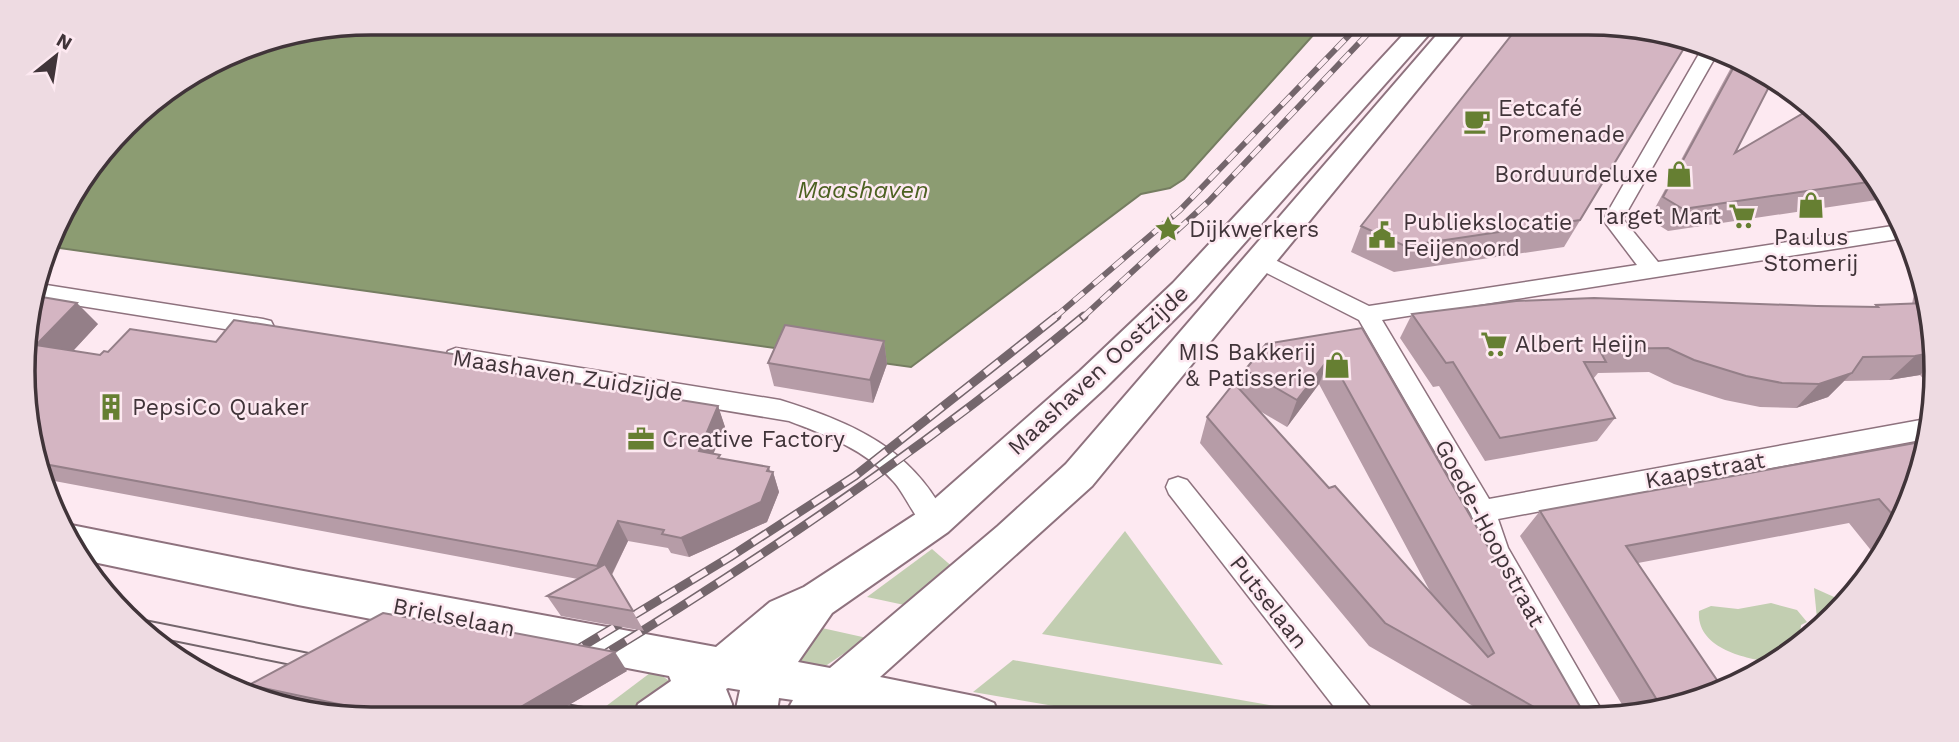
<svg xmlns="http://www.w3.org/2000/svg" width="1959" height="742" font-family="'Work Sans',sans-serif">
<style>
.green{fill:#c2ceb1}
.water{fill:#8c9c72;stroke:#757d61;stroke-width:2}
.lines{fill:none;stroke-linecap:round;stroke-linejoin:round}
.street-casing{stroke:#8e727e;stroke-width:3}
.secondary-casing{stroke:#8e727e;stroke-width:4}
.street{fill:#fff;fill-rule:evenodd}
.secondary{fill:#fff;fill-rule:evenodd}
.tram{stroke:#74666c;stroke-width:2}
.rail-far1-casing{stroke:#74666c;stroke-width:6}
.rail-casing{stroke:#74666c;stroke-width:9}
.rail-far1{stroke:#fde9f1;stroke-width:4.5;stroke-dasharray:13;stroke-linecap:butt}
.rail{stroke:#fde9f1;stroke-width:6;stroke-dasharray:18;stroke-linecap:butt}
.wall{fill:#b69ca7;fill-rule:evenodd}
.shaded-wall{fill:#947f88}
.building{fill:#d4b5c2;stroke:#947f88;stroke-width:2}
.labels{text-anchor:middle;stroke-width:5;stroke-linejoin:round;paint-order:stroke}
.poi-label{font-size:23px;fill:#403439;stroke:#fde9f1;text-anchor:start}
.street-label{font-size:23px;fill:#403439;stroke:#fde9f1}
.water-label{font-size:24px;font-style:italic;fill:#4c6121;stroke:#fde9f1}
.rim{fill:none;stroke:#403439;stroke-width:3.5}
</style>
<rect width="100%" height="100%" fill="#fde9f1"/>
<!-- green -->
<g class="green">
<path d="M1125,531L1223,665L1042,634Z"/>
<path d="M932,549L955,569L909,606L867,597Z"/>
<path d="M1814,588L1843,601L1820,630L1818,629Z"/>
<path d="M1771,603L1797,610L1807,622L1801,625L1800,635L1804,642L1773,662C1745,659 1696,648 1699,611L1711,606L1738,609Z"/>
<path d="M822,628L867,638L818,671L784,662Z"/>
<path d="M1013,660L1286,708L1325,717H1118L973,692Z"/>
<path d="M654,670L668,680V690L628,719H589Z"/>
</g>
<!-- water -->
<path class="water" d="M371,23H1324L1184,179L1170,188L1141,194L911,367L52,247L69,197L142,109L259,41Z"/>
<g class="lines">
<defs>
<g id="street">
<path d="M1703,47L1717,54L1623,219L1658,262L1899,225L1904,238L1382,320L1489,499L1926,419V439L1498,519L1508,548L1605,716H1575L1487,560L1471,514L1359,320L1253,266L1250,261L1253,256L1260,254L1267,256L1369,306L1637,265L1603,220Z"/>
<path d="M40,284L263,319L271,321L274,327L271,333L263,335L37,299L35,298Z"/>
<path d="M456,348L780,400C853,423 913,448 948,521L944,529C938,531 934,533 928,530C917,523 904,492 893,481C866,450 826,435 789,421L456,366L448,363L445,357L448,351Z"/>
<path d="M1178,477L1187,480L1370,707L1374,717H1342L1169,494L1166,487L1169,480Z"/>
</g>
<path id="secondary" d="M1414,23H1439L1195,299L1104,389L948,532L832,613L798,662L830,668L998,526L1066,464L1447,23H1472L1092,486L880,677L979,697L994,703L1000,718H881L843,710L835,718H783L793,700L779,698L776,718H734L740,690L728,688L726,689L732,704L733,718H691V716L688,718L632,719L638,704L671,681L669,676L298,605L79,559L66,526L71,525L298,570L716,647L770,602L804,587L922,510L1080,371L1173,283Z"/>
</defs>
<!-- street casing -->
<use href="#street" class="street-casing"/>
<!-- secondary casing -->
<use href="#secondary" class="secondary-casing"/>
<!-- street -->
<use href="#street" class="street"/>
<!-- secondary -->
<use href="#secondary" class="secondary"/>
<!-- tram -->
<g class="tram">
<path d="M130,617L329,657"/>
<path d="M149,636L306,668"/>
<path d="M549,701L652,719"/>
<path d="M529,713L557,719"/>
</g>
<defs>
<g id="rail-far1">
<path d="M1054,318L1180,210L1361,23"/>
<path d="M1082,318L1209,201L1378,23"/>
</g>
<g id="rail">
<path d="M568,655L730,557L855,476L1057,316"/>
<path d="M595,660C766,556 930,444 1084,316"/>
</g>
</defs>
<!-- rail-far1 casing -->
<use href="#rail-far1" class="rail-far1-casing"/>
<!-- rail casing -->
<use href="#rail" class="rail-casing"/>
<!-- rail-far1 -->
<use href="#rail-far1" class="rail-far1"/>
<!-- rail -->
<use href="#rail" class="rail"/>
</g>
<!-- wall -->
<g class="wall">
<path d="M1689,40L1564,247L1394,272L1351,252L1361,226Z"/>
<path d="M1734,62L1800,95L1806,102L1768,89L1735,153L1812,108L1890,198L1668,231L1649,219Z"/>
<path d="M1917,278L1933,326L1930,383H1927L1920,375L1889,380L1844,381L1828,397L1796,408L1760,407L1725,400L1674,384L1649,372L1598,373L1593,379L1615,418L1597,441L1485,461L1439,386L1433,387L1400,338L1412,314L1817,306L1875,307L1876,305L1912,304Z"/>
<path d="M98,324L73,351L100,355L108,352L216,342L485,359L491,370L718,406L725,427L713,453L721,459L773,472L779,492L767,522L689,557L671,553L668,548L628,541L612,575L644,631L561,616L547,596L578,579L49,480L45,477L30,439L26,325Z"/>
<path d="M1362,328L1574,716L1492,717L1369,646L1200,443L1207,417L1239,389L1245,370ZM1319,384L1431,593L1329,488L1258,410L1287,427Z"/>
<path d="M884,341L887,364L873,403L774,386L768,363Z"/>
<path d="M1924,462L1889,545L1878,559L1849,523L1638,563L1723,689L1634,716H1629L1520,536L1540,511Z"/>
<path d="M627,671L545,719H371L307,711L273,704L249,685Z"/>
</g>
<!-- shaded-wall -->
<g class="shaded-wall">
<path d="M77,303L98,324L59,366L36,345Z"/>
<path d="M884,341L887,364L873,403L870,380Z"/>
<path d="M1931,353V364L1920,375L1889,380L1915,356Z"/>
<path d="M1330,357L1319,384L1287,427L1297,400Z"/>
<path d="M485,359L497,380L479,368Z"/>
<path d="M1852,373L1828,397L1796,408L1819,384Z"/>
<path d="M718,406L725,427L706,471L699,451Z"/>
<path d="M769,467L771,476L773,472L779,492L767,522L689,557L681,538L767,471Z"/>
<path d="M618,521L628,541L607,584L597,566Z"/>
<path d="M615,652L627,671L545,719H500Z"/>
</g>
<!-- building -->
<g class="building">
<path d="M1521,23H1588L1679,35L1689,40L1580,220L1405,246L1361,226Z"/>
<path d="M1736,63L1772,81L1735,153L1812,108L1875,181L1683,209L1663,197Z"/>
<path d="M36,296L77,303L36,345L100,355L104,351L108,352L130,329L216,342L234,320L485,359L479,368L718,406L699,451L720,455L718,458L769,467L767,471L773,472L761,502L681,538L662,534L664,530L618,521L597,566L39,463L34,449L35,448L33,447L30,439L26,325Z"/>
<path d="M1594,298L1817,306L1878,307L1876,305L1926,303L1933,326L1931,353L1915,356L1863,357L1852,373L1819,384L1782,383L1746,376L1694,360L1668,348L1599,349L1606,362H1584L1615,418L1500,438L1453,362L1446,363L1412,314L1516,301Z"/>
<path d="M785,325L884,341L870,380L768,363Z"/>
<path d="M1362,328L1582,710L1574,716H1550L1385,623L1207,417L1234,383L1329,488L1335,486L1488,657L1494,653L1330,357L1297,400L1245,370L1266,344Z"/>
<path d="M1926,441L1924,462L1899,522L1879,499L1626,546L1723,689L1662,708L1540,511Z"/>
<path d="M605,564L633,611L547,596Z"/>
<path d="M383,613L482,631L488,628L615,652L500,719H371L359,718L371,711L249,685Z"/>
</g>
<!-- icons -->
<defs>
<symbol id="cafe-bare" viewBox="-9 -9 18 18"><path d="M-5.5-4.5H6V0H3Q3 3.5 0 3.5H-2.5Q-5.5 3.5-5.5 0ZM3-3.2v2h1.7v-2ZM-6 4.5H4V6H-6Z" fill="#667f32" stroke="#fde9f1" stroke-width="2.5" paint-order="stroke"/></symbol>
<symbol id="shop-bare" viewBox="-9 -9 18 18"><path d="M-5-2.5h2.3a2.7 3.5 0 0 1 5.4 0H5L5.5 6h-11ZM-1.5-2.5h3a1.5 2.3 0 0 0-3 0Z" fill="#667f32" stroke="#fde9f1" stroke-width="2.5" paint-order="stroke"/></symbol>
<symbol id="supermarket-bare" viewBox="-9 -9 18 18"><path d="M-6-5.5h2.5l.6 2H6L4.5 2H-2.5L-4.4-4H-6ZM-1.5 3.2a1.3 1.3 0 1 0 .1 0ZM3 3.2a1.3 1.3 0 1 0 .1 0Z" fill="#667f32" stroke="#fde9f1" stroke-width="2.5" paint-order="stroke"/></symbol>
<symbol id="sight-bare" viewBox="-9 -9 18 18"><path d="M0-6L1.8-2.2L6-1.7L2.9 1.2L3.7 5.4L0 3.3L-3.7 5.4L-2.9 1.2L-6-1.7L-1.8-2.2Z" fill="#667f32" stroke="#fde9f1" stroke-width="2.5" paint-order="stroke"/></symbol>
<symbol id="civic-bare" viewBox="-9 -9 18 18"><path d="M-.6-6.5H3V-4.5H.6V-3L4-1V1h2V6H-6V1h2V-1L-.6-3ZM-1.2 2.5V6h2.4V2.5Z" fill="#667f32" stroke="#fde9f1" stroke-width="2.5" paint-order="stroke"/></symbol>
<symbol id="building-bare" viewBox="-9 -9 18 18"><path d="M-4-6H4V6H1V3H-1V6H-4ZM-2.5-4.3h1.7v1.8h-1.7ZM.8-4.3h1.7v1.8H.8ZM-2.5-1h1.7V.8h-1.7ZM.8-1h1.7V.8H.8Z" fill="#667f32" stroke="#fde9f1" stroke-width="2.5" paint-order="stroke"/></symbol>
<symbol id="office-bare" viewBox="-9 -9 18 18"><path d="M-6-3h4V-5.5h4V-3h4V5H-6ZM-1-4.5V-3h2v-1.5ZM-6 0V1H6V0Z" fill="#667f32" stroke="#fde9f1" stroke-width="2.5" paint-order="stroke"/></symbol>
</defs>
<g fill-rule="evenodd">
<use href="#cafe-bare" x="1458" y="102" width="38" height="38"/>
<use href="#shop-bare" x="1660" y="155" width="38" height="38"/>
<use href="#shop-bare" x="1792" y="186" width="38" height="38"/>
<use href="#supermarket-bare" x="1723" y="197" width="38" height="38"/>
<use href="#sight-bare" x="1149" y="210" width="38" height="38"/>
<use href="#civic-bare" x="1363" y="216" width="38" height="38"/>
<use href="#supermarket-bare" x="1475" y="325" width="38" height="38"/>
<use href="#shop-bare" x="1318" y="346" width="38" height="38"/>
<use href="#building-bare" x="92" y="388" width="38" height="38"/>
<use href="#office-bare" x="622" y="420" width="38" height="38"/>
</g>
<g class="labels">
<!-- poi labels -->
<g class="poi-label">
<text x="1498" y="116">Eetcafé<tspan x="1498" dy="26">Promenade</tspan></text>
<text x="1658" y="182" text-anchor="end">Borduurdeluxe</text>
<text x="1721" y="224" text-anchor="end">Target Mart</text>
<text x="1403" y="230">Publiekslocatie<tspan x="1403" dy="26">Feijenoord</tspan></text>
<text x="1189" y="237">Dijkwerkers</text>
<text x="1811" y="245" text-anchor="middle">Paulus<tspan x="1811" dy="26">Stomerij</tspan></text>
<text x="1515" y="352">Albert Heijn</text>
<text x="1316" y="360" text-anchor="end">MIS Bakkerij<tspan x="1316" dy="26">&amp; Patisserie</tspan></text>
<text x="132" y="415">PepsiCo Quaker</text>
<text x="662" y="447">Creative Factory</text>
</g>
<!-- street labels -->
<g class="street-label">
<text transform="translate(1098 370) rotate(-43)" y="8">Maashaven Oostzijde</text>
<text transform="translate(568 375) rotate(9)" y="8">Maashaven Zuidzijde</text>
<text transform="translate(1705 470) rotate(-10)" y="8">Kaapstraat</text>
<text transform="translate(1490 533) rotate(62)" y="8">Goede-Hoopstraat</text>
<text transform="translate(1269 602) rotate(52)" y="8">Putselaan</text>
<text transform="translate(454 617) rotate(11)" y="8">Brielselaan</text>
</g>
<!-- water labels -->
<g class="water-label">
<text x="863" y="198">Maashaven</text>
</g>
</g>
<!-- crop -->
<path d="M0 0H1959V742H0ZM371 35H1588A336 336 0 0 1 1924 371V371A336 336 0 0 1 1588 707H371A336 336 0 0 1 35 371V371A336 336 0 0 1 371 35Z" fill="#eedbe2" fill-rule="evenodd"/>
<path class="rim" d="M371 35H1588A336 336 0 0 1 1924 371V371A336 336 0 0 1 1588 707H371A336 336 0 0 1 35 371V371A336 336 0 0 1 371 35Z"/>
<!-- north arrow -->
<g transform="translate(56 56) rotate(30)" stroke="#fde9f1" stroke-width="5" paint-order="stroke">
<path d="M0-5L12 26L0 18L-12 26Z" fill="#403439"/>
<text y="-10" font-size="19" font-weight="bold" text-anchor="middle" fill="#403439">N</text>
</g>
</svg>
